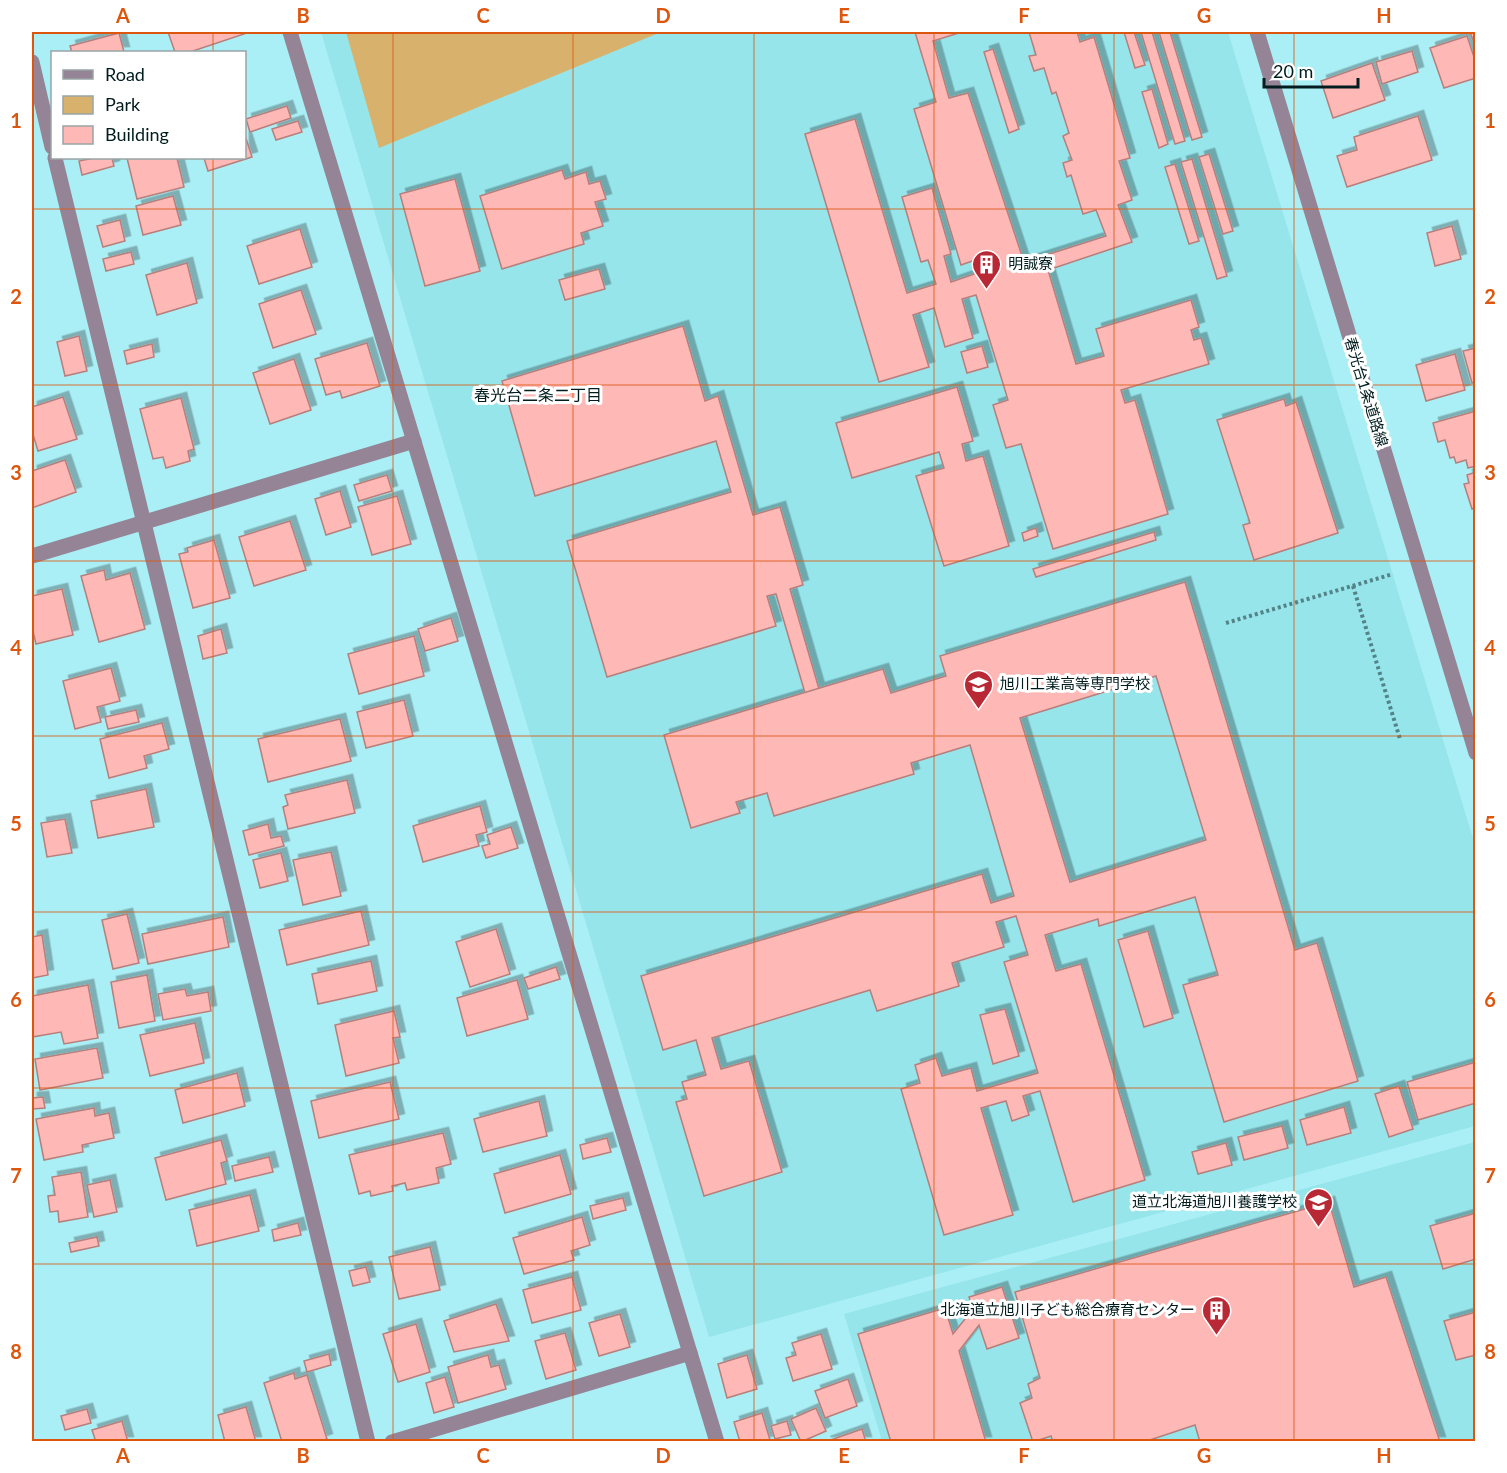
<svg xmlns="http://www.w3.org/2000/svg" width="1507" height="1473" font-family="Lato,'Noto Sans JP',sans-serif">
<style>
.built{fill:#95e5eb}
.green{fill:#d8b26c}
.building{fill:#feb8b5;stroke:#b67f7c;stroke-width:1.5;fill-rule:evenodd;filter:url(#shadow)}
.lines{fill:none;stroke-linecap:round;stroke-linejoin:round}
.path{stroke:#538387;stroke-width:4;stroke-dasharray:3 3;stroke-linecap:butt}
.minor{stroke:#948496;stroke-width:15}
.grid{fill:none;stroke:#dc560d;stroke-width:1.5;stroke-opacity:0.55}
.labels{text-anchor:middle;stroke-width:6;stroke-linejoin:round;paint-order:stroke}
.poi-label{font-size:15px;fill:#001c1e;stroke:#fff;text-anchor:start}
.street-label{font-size:15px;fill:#001c1e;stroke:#fff}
.neighbourhood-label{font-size:16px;fill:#001c1e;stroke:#fff}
.neatline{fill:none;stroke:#dc560d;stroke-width:2}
.grid-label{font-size:20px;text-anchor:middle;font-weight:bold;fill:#dc560d}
</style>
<defs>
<filter id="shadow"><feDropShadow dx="5.5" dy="-5.5" stdDeviation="0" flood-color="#0004"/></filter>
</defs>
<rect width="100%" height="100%" fill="#aaeff5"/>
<!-- built -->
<g class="built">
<path d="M321,32H1228L1475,845V1126L709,1337Z"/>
<path d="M1475,1142V1441H882L844,1314Z"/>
</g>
<!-- green -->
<path class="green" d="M346,32H661L379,148Z"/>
<!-- building -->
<g class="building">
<path d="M168,32H246L247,33L190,52H175Z"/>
<path d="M915,32H962L933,41L949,98L968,93L1024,262L1106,236L1096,210L1083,214L1071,175L1067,177L1063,163L1072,160L1063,136L1069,133L1056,92L1052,94L1044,68L1034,71L1029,56L1036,55L1029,32H1077L1080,42L1094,37L1130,158L1119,161L1132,200L1118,205L1132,242L1048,270L1076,364L1104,356L1096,329L1191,300L1199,327L1191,330L1194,340L1201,338L1209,364L1121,390L1125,403L1135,400L1168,514L1053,549L1021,444L1006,448L993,405L1008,400L976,295L962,299L973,338L945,347L934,308L913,315L929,367L879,382L805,134L855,119L907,293L936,284L928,260L921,262L902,197L932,188L951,254L944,256L951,282L980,272L975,260L961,265L914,109L936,102Z"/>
<path d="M1124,32H1134L1145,65L1135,68Z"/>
<path d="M1141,32H1152L1185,141L1175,144Z"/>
<path d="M1159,32H1170L1202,137L1192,140Z"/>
<path d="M1470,32H1476V48Z"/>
<path d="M119,33L124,52H72L70,46Z"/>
<path d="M1467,36L1476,63V78L1444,88L1430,48Z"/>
<path d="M993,49L1019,129L1009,133L984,52Z"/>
<path d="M1412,51L1418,72L1382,84L1376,62Z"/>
<path d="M1372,63L1385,100L1333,118L1321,81Z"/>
<path d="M1152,89L1168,144L1159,148L1142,92Z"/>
<path d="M287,106L291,118L250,132L246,119Z"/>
<path d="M1418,116L1432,160L1347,187L1337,156L1357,150L1354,137Z"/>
<path d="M298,121L302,132L276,140L272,129Z"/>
<path d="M244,132L252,157L208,171L204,158H244Z"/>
<path d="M1209,154L1233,231L1223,234L1199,157Z"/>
<path d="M94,158H112L114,166L82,175L79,161Z"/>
<path d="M127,158H177L184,187L137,199Z"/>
<path d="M1192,159L1227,276L1217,279L1181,162Z"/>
<path d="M1175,164L1199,241L1189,244L1165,167Z"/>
<path d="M562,170L565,179L586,172L589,184L600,181L606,199L595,202L603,226L581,233L584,244L502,269L480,196Z"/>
<path d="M455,179L480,271L425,286L400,194Z"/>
<path d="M173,196L181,225L143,235L136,206Z"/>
<path d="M120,220L125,241L103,247L97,226Z"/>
<path d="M1452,226L1461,259L1435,266L1427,233Z"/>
<path d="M300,229L312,267L259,284L247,246Z"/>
<path d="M131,252L134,264L106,271L103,259Z"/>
<path d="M187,263L197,303L157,315L146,275Z"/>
<path d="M599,269L605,289L565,300L559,280Z"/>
<path d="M301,290L316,334L273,348L259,304Z"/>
<path d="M683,326L705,401L718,396L753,515L780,507L803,585L790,589L819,689L805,693L776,594L767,596L776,626L607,677L567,541L731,492L716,441L535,496L502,381Z"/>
<path d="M79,336L87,371L65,376L57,342Z"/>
<path d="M367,343L380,386L342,398L340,391L326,395L315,359Z"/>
<path d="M152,344L154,357L127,364L124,351Z"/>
<path d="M982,346L988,367L967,373L961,352Z"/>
<path d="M1476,348V382L1472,383L1463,351Z"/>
<path d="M1455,354L1465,390L1426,401L1416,365Z"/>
<path d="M294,359L311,410L270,424L253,373Z"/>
<path d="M957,387L973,441L962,444L966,461L983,456L1009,546L944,566L916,476L944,468L939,452L852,478L836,423Z"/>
<path d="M63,397L77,439L38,451L32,431V407Z"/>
<path d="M181,398L194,449L188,451L190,461L166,468L163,457L153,459L140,409Z"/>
<path d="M1284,399L1286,406L1296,402L1338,533L1254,560L1243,525L1250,523L1217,420Z"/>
<path d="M1476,411V466L1468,468L1466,460L1456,463L1454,457L1450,458L1445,440L1438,442L1433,423Z"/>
<path d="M65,460L76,492L32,508V471Z"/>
<path d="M1476,472V508L1472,509L1464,484L1469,483L1467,475Z"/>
<path d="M387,475L392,491L359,501L354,485Z"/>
<path d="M340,491L351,527L326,535L315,499Z"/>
<path d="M397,496L411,544L372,555L358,507Z"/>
<path d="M290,521L306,570L254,586L239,537Z"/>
<path d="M1036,528L1038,536L1024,541L1022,533Z"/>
<path d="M1154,532L1156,540L1036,577L1033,569Z"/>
<path d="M214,540L230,598L193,608L179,554L188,552L187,548Z"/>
<path d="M104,570L106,580L130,573L145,629L99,642L81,576Z"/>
<path d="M1185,582L1295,950L1317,943L1358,1081L1224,1122L1183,985L1218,975L1195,897L1099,926L1098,919L1045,935L1056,971L1081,964L1145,1180L1073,1202L1040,1091L1023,1096L1029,1115L1012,1121L1006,1101L981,1108L1013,1215L944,1235L901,1089L920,1083L915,1065L936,1058L942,1076L971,1068L977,1091L1038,1073L1004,962L1028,955L1016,916L996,922L1004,947L952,963L959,986L877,1011L870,990L712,1038L721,1069L749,1061L782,1172L704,1196L676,1102L687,1099L682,1082L706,1075L696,1040L663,1050L641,976L982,874L991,903L1014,896L970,745L911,763L914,774L774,816L767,793L736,802L740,813L691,828L664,735L883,669L891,693L946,676L940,656ZM1156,676L1206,840L1070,882L1020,718Z"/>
<path d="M62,589L73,635L36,644L32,627V596Z"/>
<path d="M451,618L458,641L425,651L418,629Z"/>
<path d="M221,629L227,653L203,659L198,636Z"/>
<path d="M414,636L424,676L359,694L348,654Z"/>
<path d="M111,668L120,701L97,707L101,722L75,729L63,681Z"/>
<path d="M404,700L413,736L366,748L357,712Z"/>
<path d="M136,710L139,722L108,729L105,717Z"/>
<path d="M340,719L351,761L268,782L258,739Z"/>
<path d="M162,723L169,749L144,756L147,768L109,778L100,739Z"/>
<path d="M347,780L355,813L288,829L283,807L288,805L285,795Z"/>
<path d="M146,789L154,827L98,838L91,801Z"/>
<path d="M480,806L487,832L476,835L479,846L423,862L413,826Z"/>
<path d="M65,819L72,853L47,857L41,823Z"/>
<path d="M268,824L271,838L281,836L284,846L249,855L243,831Z"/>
<path d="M511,827L518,848L486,858L482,846L490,844L487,835Z"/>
<path d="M331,852L341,896L303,905L293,860Z"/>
<path d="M281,853L288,881L260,888L253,860Z"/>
<path d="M361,911L369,945L287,965L279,930Z"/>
<path d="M127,914L139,963L113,969L102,920Z"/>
<path d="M223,917L229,947L148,964L142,934Z"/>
<path d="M496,929L510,974L470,987L456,942Z"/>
<path d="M1148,931L1173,1018L1144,1027L1118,940Z"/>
<path d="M42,935L48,975L32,978V937Z"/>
<path d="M371,961L377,991L318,1004L312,974Z"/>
<path d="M556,967L560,979L528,989L524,978Z"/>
<path d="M147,975L155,1021L119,1028L111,982Z"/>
<path d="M517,980L528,1019L467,1036L457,998Z"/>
<path d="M88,985L98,1038L64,1044L61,1032L32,1037V996Z"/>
<path d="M185,989L187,996L208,992L211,1011L163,1020L158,994Z"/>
<path d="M1005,1009L1019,1056L993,1064L980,1015Z"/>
<path d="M394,1011L400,1037L393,1038L399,1063L346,1076L335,1025Z"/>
<path d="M195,1023L204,1063L150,1076L140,1035Z"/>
<path d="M97,1048L103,1078L40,1090L35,1059Z"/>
<path d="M1476,1062V1103L1418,1120L1407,1082Z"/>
<path d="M237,1073L245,1106L183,1123L175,1090Z"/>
<path d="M390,1082L399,1119L319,1138L311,1101Z"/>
<path d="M1399,1086L1413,1129L1389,1137L1375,1094Z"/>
<path d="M43,1097L45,1108L32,1109V1098Z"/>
<path d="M539,1101L547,1136L483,1152L474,1119Z"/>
<path d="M1344,1107L1351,1133L1307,1145L1300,1120Z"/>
<path d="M94,1108L95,1116L109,1113L114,1138L82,1145L83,1152L44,1160L36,1119Z"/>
<path d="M1282,1126L1288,1148L1244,1160L1238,1137Z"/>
<path d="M443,1133L451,1164L436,1168L439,1183L407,1190L405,1183L392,1186L393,1191L371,1196L370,1191L359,1194L349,1155Z"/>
<path d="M607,1138L611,1152L583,1159L580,1145Z"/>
<path d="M221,1140L227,1161L221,1163L226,1184L166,1200L155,1158Z"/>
<path d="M1226,1143L1232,1165L1198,1174L1192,1152Z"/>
<path d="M560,1155L571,1194L505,1213L494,1174Z"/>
<path d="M269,1157L273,1172L235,1181L232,1166Z"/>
<path d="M81,1172L88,1217L59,1222L58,1211L50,1212L48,1196L55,1195L52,1177Z"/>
<path d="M110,1180L117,1212L94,1217L87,1185Z"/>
<path d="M250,1195L259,1231L197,1246L189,1210Z"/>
<path d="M623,1198L626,1210L593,1219L590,1206Z"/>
<path d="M1329,1202L1354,1287L1386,1277L1440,1442H1200L1195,1425L1144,1442H1053L1051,1436L1033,1442L1020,1403L1032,1398L1028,1384L1040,1378L1015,1292Z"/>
<path d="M1476,1213V1259L1443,1269L1430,1226Z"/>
<path d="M582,1217L590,1245L571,1251L574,1260L524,1274L513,1238Z"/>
<path d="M298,1223L301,1235L274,1241L272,1230Z"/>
<path d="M97,1237L99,1246L71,1252L69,1243Z"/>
<path d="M430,1247L440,1290L399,1299L389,1257Z"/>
<path d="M366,1267L370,1282L353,1286L349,1271Z"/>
<path d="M572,1277L581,1310L532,1323L523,1290Z"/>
<path d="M1002,1287L1019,1338L987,1349L979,1325L959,1351L986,1442H891L858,1334L945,1308L953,1334L973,1309L969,1297Z"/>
<path d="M496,1304L509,1341L454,1352L444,1321Z"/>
<path d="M1476,1312V1355L1456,1360L1444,1321Z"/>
<path d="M620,1314L630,1347L599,1356L589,1323Z"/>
<path d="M416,1324L430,1372L398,1382L383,1334Z"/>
<path d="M565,1333L576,1370L546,1379L535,1341Z"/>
<path d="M821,1334L832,1369L793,1381L786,1358L796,1355L792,1343Z"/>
<path d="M329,1354L331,1365L307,1372L304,1361Z"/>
<path d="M488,1355L491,1367L499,1365L506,1389L458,1403L448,1367Z"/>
<path d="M747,1355L757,1389L727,1398L718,1364Z"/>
<path d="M294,1373L295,1379L307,1375L327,1439L318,1442H282L264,1383Z"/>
<path d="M445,1377L454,1407L434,1413L426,1383Z"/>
<path d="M848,1379L857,1406L825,1418L815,1391Z"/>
<path d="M246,1407L256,1442H225L218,1415Z"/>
<path d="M816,1408L826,1431L801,1442L791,1419Z"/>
<path d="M87,1409L91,1423L65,1430L61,1416Z"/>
<path d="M762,1413L770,1440L765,1442H740L734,1422Z"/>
<path d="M122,1421L128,1442H96L92,1430Z"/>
<path d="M787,1421L791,1435L775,1439L771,1426Z"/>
<path d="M862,1429L866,1442H825Z"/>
</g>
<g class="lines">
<!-- path -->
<g class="path">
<path d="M1353,586L1400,739"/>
<path d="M1226,623L1393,574"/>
</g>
<!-- minor -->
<g class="minor">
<path d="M290,32L717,1442"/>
<path d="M1257,32L1476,753"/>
<path d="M32,62L52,147"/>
<path d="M55,158L368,1442"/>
<path d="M32,556L414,441"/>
<path d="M392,1442L690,1353"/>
</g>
</g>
<!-- grid -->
<path class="grid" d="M213,32V52M393,32V1442M573,32V1442M754,32V1442M934,32V1442M1114,32V1442M1294,32V1442M213,158V1442M32,209H1476M32,385H1476M32,561H1476M32,736H1476M32,912H1476M32,1088H1476M32,1264H1476"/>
<!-- icons -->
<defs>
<symbol id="building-pin" viewBox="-11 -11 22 30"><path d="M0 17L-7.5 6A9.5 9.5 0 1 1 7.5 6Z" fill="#b92835" stroke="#fff"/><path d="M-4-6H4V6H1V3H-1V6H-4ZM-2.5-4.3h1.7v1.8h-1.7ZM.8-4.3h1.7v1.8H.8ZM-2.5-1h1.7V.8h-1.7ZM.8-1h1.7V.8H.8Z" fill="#fff"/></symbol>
<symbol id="school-pin" viewBox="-11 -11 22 30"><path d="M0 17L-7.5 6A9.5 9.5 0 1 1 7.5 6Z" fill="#b92835" stroke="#fff"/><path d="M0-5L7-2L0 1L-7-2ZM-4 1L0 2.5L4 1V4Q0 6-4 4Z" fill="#fff"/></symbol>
</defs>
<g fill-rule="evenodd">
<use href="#building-pin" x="970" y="248" width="33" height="45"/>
<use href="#school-pin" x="962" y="668" width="33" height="45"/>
<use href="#school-pin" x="1302" y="1186" width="33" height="45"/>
<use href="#building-pin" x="1200" y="1294" width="33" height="45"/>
</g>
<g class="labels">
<!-- poi labels -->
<g class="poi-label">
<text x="1008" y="269">明誠寮</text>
<text x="1000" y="689">旭川工業高等専門学校</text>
<text x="1297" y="1207" text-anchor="end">道立北海道旭川養護学校</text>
<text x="1195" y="1315" text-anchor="end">北海道立旭川子ども総合療育センター</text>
</g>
<!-- street labels -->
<g class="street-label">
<text transform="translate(1366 392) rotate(73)" y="5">春光台1条道路線</text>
</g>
<!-- neighbourhood labels -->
<g class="neighbourhood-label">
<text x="538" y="401">春光台二条二丁目</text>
</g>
</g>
<!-- border -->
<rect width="1507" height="1473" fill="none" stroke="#ffffff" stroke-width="66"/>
<!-- legend -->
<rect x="51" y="51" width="195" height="108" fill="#ffffff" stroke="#99a4a5" stroke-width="1.5"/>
<rect x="63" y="70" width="30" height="9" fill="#948496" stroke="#99a4a5" stroke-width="1.5"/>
<text x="105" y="81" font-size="18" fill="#001c1e">Road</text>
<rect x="63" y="96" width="30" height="18" fill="#d8b26c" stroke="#99a4a5" stroke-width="1.5"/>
<text x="105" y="111" font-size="18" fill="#001c1e">Park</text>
<rect x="63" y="126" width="30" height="18" fill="#feb8b5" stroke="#99a4a5" stroke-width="1.5"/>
<text x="105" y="141" font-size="18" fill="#001c1e">Building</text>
<!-- scale -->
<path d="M1264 78v9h94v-9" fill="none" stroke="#001c1e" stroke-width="3"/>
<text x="1273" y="78" font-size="18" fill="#001c1e" stroke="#ffffff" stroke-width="4.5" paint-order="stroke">20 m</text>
<rect x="33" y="33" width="1441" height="1407" class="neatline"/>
<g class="grid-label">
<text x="123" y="23">A</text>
<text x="303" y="23">B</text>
<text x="483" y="23">C</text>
<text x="663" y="23">D</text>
<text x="844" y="23">E</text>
<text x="1024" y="23">F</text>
<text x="1204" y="23">G</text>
<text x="1384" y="23">H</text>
<text x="16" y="128">1</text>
<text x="1490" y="128">1</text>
<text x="16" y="304">2</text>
<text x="1490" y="304">2</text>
<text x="16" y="480">3</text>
<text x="1490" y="480">3</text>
<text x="16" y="655">4</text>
<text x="1490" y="655">4</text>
<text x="16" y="831">5</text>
<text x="1490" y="831">5</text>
<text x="16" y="1007">6</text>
<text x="1490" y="1007">6</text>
<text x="16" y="1183">7</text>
<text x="1490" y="1183">7</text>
<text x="16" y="1359">8</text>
<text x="1490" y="1359">8</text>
<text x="123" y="1463">A</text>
<text x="303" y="1463">B</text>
<text x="483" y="1463">C</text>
<text x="663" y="1463">D</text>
<text x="844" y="1463">E</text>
<text x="1024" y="1463">F</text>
<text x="1204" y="1463">G</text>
<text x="1384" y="1463">H</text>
</g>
</svg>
